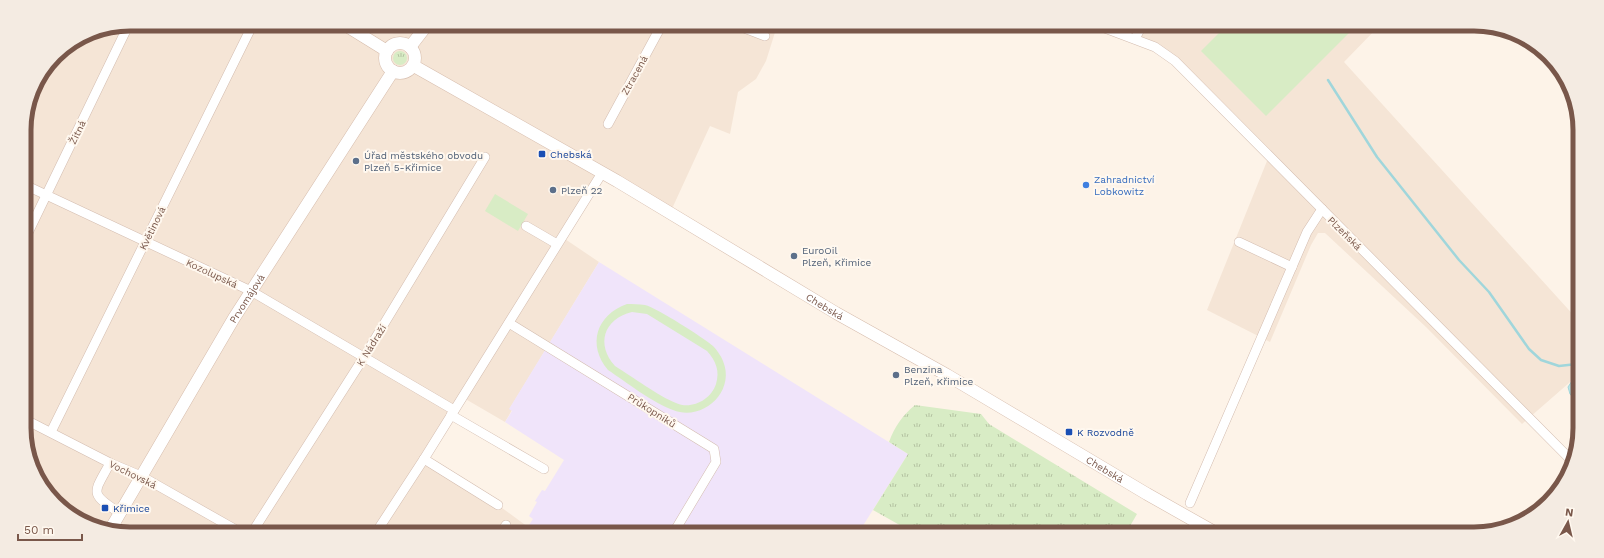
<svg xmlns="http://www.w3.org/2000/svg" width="1604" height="558" font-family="'Work Sans',sans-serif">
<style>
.residential{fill:#f5e5d6}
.education{fill:#f0e4fa}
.grass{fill:url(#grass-tufts)}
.garden{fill:#d8ecc5;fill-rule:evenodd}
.water{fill:#bbe5e8;stroke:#a0d6db}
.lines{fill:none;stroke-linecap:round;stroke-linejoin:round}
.stream{stroke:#a0d6db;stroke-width:2.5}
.street-casing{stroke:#d3bcaf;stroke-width:10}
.secondary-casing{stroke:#d6bcac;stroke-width:13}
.street{stroke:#fff;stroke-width:9}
.secondary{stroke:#fff;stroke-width:12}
.transit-dot{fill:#1a4fb4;stroke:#fff8ef;stroke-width:1.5}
.service-dot{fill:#5c6f8a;stroke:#fff8ef;stroke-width:1.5}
.shop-dot{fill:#3f7fe0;stroke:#fff8ef;stroke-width:1.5}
.labels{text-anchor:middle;stroke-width:4;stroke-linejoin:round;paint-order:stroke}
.street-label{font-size:10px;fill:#79574a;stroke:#fff8ef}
.transit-label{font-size:10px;fill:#164399;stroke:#fff8ef;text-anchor:start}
.service-label{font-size:10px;fill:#4e5e75;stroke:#fff8ef;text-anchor:start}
.shop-label{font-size:10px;fill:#366cbe;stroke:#fff8ef;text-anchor:start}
.rim{fill:none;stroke:#79574a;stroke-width:5}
</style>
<defs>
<pattern id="grass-tufts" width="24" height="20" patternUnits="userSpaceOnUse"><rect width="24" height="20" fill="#d8ecc5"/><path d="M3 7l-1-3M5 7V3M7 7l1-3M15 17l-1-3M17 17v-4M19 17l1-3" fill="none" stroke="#b4c2a2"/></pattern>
</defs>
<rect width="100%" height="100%" fill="#fdf3e8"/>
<!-- residential -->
<g class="residential">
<path d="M130,24L777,26L766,61L756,79L738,92L730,134L710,126L670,213L602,173L562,237L599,262L510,408L512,410L505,422L462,397L424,458L498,505L528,527L525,531L102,530L51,498L26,448L24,123L32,89L55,55L90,32Z"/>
<path d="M1102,27H1378L1344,62L1577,319V376L1522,424L1426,327L1325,233H1318L1311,245L1270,342L1207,310L1269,156L1175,61Z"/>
</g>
<!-- education -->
<path class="education" d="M599,262L908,454L859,532L525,531L533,519L529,516L537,502L535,501L542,490L545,491L564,460L505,422L512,411L509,409Z"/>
<!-- grass -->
<g class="grass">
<circle cx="400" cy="58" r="7"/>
<path d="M915,405L981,414L989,424L1137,514L1126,533L912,532L873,510L908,454L889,442C895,426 902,416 915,405Z"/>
</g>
<!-- garden -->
<g class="garden">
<path d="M1225,27H1355L1266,116L1201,51Z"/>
<path d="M495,194L528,214L518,231L485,211Z"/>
<path d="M627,304C633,304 639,304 645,305C657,308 704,338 713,346C717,350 721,356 723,361C736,392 702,422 673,410C653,403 626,382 608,370C587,345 596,315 627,304ZM632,312L647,314L707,351C716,361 720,371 716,384C711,400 691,410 676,403C658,396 633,377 615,366C596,345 603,319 632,312Z"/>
</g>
<!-- water -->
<path class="water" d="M1577,380V402L1570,394L1568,387L1572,381Z"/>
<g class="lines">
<!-- stream -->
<path class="stream" d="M1328,80L1377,157L1459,260L1489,292L1529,349L1541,360L1559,366L1577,364"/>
<defs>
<g id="street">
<path d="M739,26L765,36"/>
<path d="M1102,27L1155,47L1175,61L1573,462"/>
<path d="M1135,39L1141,27"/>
<path d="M608,124L659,30V25"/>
<path d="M25,185L251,291L454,410"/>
<path d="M526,226L557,244"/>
<path d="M25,239L129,24"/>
<path d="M1239,242L1292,267"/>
<path d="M509,323L714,449L716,462L674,532"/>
<path d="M451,415L544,469"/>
<path d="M26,420L110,463L141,476L238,531"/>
<path d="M51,432L253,24"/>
<path d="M424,459L498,505"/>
<path d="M110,463C94,493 88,493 120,513"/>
<path d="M1190,503L1307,232L1322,209"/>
<path d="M253,531L364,357L485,157"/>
<path d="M377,531L424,459L602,173"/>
<path d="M502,531L506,525"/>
</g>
<g id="secondary">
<path d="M345,25L387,51"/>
<circle cx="400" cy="58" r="15"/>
<path d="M410,47L427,25"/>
<path id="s1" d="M414,66L617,181L836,313L947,375L1147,494L1216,533"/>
<path id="s2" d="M110,530L234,318L393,71"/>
</g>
</defs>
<!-- street casing -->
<use href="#street" class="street-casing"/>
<!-- secondary casing -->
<use href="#secondary" class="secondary-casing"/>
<!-- street -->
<use href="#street" class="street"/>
<!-- secondary -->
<use href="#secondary" class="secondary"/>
</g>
<!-- markers -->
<g class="transit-dot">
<rect x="538" y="150" width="8" height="8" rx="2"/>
<rect x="1065" y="428" width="8" height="8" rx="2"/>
<rect x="101" y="504" width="8" height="8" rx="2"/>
</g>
<g class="service-dot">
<circle cx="356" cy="161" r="4"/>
<circle cx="553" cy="190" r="4"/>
<circle cx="794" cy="256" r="4"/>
<circle cx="896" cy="375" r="4"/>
</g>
<circle class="shop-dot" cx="1086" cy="185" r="4"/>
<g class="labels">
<!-- street labels -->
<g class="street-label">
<text transform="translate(634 75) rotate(-61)" y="4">Ztracená</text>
<text transform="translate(77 132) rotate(-64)" y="4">Žitná</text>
<text transform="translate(152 228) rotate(-64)" y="4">Květinová</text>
<text transform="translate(1345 233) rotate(45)" y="4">Plzeňská</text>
<text transform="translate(212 273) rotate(25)" y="4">Kozolupská</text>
<text dy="4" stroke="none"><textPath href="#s2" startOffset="269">Prvomájová</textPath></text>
<text dy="4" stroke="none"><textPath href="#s1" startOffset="476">Chebská</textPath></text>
<text transform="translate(371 345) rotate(-58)" y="4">K Nádraží</text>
<text transform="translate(652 410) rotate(32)" y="4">Průkopníků</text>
<text dy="4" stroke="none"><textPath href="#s1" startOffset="800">Chebská</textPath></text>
<text transform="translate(133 474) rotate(26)" y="4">Vochovská</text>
</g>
<!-- transit labels -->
<g class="transit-label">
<text x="550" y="158">Chebská</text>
<text x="1077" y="436">K Rozvodně</text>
<text x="113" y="512">Křimice</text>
</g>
<!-- service labels -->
<g class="service-label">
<text x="364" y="159">Úřad městského obvodu<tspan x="364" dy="12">Plzeň 5-Křimice</tspan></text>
<text x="561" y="194">Plzeň 22</text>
<text x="802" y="254">EuroOil<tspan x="802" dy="12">Plzeň, Křimice</tspan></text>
<text x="904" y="373">Benzina<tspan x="904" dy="12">Plzeň, Křimice</tspan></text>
</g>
<!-- shop labels -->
<g class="shop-label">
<text x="1094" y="183">Zahradnictví<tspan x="1094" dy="12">Lobkowitz</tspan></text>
</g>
</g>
<!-- crop -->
<path d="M0 0H1604V558H0ZM130 31H1474A99 99 0 0 1 1573 130V428A99 99 0 0 1 1474 527H130A99 99 0 0 1 31 428V130A99 99 0 0 1 130 31Z" fill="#f4ebe2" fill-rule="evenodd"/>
<path class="rim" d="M130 31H1474A99 99 0 0 1 1573 130V428A99 99 0 0 1 1474 527H130A99 99 0 0 1 31 428V130A99 99 0 0 1 130 31Z"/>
<!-- north arrow -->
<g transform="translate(1568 522) rotate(8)" stroke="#fff8ef" stroke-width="3" paint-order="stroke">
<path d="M0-3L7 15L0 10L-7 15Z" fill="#79574a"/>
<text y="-6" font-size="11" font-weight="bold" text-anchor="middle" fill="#79574a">N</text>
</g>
<!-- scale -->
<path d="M18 534v6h64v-6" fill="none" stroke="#79574a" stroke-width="2"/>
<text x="24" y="534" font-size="12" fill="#79574a" stroke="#fff8ef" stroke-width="3" paint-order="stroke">50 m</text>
</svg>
